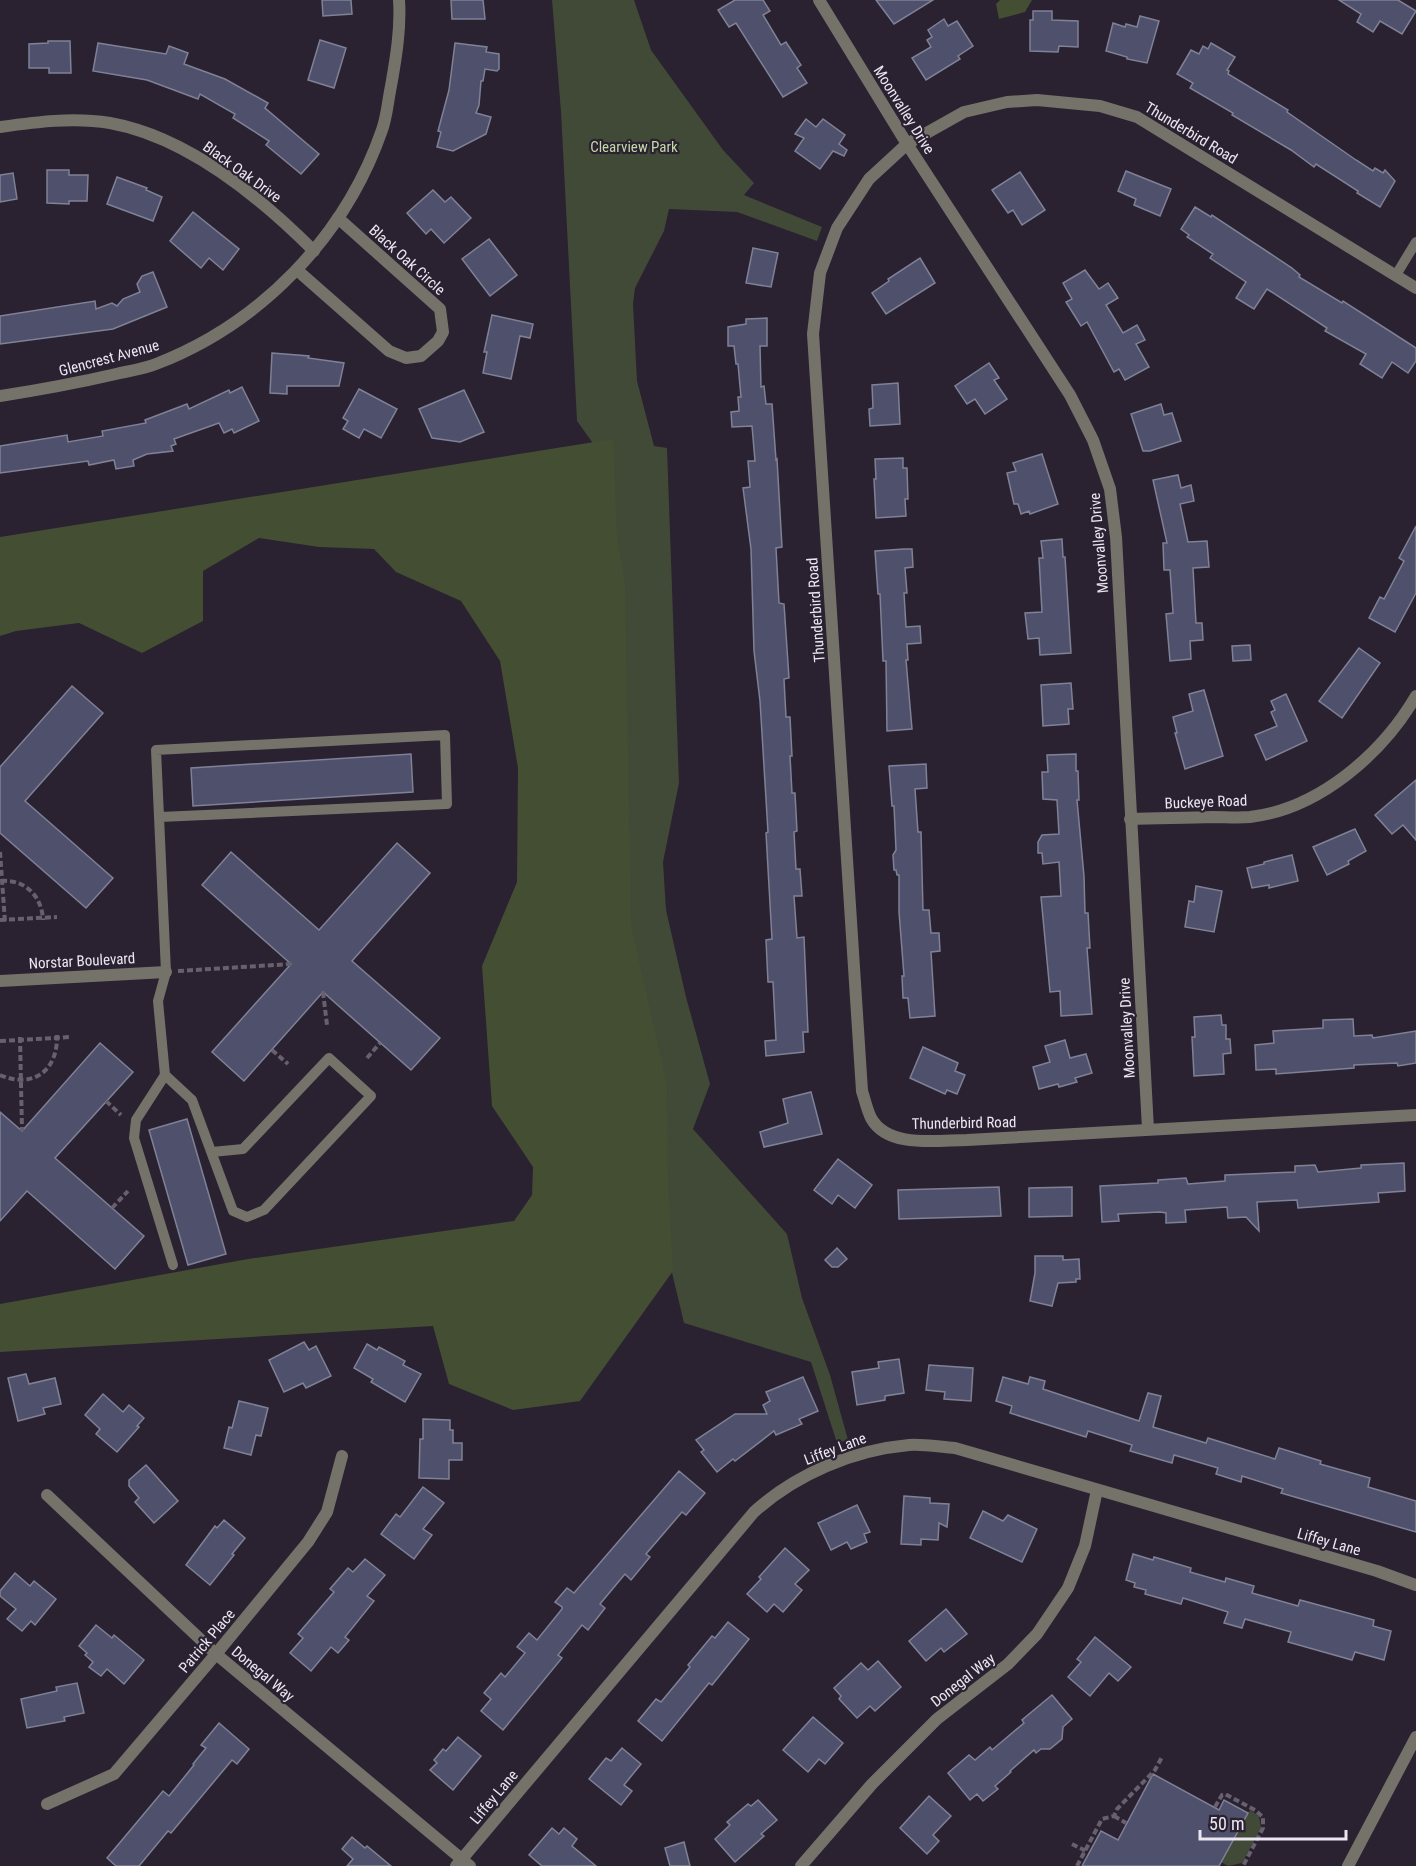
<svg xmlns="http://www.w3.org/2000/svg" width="1416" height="1866" font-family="'Roboto Condensed',sans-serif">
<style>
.green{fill:#414937}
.forest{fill:#434e33}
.building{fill:#4f516c;stroke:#7f8196;stroke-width:1.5}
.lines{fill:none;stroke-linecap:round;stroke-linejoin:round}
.path{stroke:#68606e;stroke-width:4;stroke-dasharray:6 3;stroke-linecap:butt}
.service{stroke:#757269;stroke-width:10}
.minor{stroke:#757269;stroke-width:12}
.tertiary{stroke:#757269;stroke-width:12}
.labels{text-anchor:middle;stroke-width:4.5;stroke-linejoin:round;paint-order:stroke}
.street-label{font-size:15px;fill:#ece6f1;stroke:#2a2131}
.park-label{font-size:15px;fill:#c3daa5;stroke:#2a2131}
</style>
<rect width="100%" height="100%" fill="#2a2131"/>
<!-- green -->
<g class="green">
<path d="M552,0H634L651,50L723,150L754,183L744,195L822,227L817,241L737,212L669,209L664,231L635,288L633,304L637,381L654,446L667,448L679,783L663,862L666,910L686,997L710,1084L693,1129L787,1234L802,1298L830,1375L848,1440L837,1443L811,1362L684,1323L654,1197L620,944L602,456L577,421L561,112Z"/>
<path d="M1250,1810L1259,1816L1261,1828L1242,1863L1228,1866L1221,1862Z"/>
</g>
<!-- forest -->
<g class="forest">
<path d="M1000,0H1032L1025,12L999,19L996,4Z"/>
<path d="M613,439L617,536L625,583L631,925L667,1085L668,1183L673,1271L580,1401L513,1410L449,1384L433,1326L0,1352V1304L248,1259L514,1221L532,1195L533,1167L492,1106L482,966L517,882L518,768L500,661L461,601L396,572L374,549L319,547L259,538L203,571V621L142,653L79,623L16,631L0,636V537Z"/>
</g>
<!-- building -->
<g class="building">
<path d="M322,0H351L352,14L323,16Z"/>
<path d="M451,0H483L485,19H452Z"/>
<path d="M735,0H763L770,11L763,15L781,45L786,42L801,65L797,68L807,83L783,97L736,23L729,27L718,10Z"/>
<path d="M876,0H933L894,24Z"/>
<path d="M1339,0H1398L1416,11L1402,34L1380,21L1373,32L1357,22L1361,14Z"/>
<path d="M1033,11H1052V20L1078,21V47L1059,46L1058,52L1030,51V20H1033Z"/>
<path d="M1140,16L1159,21L1147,63L1127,59V57L1106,51L1113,23L1125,27L1126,24L1137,27Z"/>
<path d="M944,19L948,26L957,21L973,46L958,56L960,59L926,80L912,58L931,47L927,40L932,37L928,30Z"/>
<path d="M320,40L346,48L334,88L308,80Z"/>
<path d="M48,41H70L71,73H49V68H29V44L48,43Z"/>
<path d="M98,43L166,54L169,46L188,53L184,64L225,79L268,103L265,108L319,154L301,174L266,145L269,141L233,118L235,114L200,94L198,99L147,80L93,71Z"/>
<path d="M455,43L487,47L486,52L499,54V69L497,71L485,69L483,81H481L479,105L476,113L491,117L486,134L453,151L437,147L441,132L438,131L449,90Z"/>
<path d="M1211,43L1235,57L1227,70L1229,71L1228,74L1288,110L1287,112L1356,160L1373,171L1375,168L1383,173L1385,170L1395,181L1380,207L1357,193L1358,191L1316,164L1314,167L1291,150L1232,115L1233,113L1190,88L1193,83L1177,74L1191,50L1199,54L1203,46L1208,49Z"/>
<path d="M806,119L816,127L823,119L845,135L839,144L847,150L844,156L833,151L820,169L795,151L804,138L795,134Z"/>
<path d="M47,170H69V175H88L87,201H69V204L47,203Z"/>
<path d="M1126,171L1171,189L1160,216L1134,205L1136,199L1118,191Z"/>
<path d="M1020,172L1045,210L1022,225L1013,210L1008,213L992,190Z"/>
<path d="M13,173L17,199L0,202V175Z"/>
<path d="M117,177L147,188L146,190L162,197L153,221L107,204Z"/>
<path d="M433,190L445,202L451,197L471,218L444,243L431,229L426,234L407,213Z"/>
<path d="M1195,207L1211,217L1212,215L1292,268L1300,275L1299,277L1342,303L1343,301L1416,348V361L1408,373L1392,362L1382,378L1360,364L1366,354L1325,331L1327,328L1267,289L1254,309L1236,298L1246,282L1210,258L1213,254L1187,237L1189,235L1181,229Z"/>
<path d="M193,212L239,249L223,270L209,258L201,268L170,241Z"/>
<path d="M489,239L517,275L490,296L462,259Z"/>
<path d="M753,248L778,253L771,287L746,283Z"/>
<path d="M920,258L935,283L886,314L872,293L889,281L888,279Z"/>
<path d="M1085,270L1099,289L1108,283L1118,298L1106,305L1123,333L1137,325L1145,340L1136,344L1149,367L1125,380L1119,369L1114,372L1087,322L1081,326L1066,302L1072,299L1063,283Z"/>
<path d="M153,272L167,307L113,329L0,344V316L95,301L96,309L112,303L117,306L123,299L140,292L137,284L142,276Z"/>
<path d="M492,315L533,324L530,338L520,336L511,379L483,373L487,352H484Z"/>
<path d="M767,318V346H760L761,387L764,386L766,404H772L776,460L777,459L782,547L776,548L779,603L784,604L789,678L784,679L786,717H790L792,756H790L792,793H795L797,831L794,832L796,869H800L802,896H794L797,938L804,937L808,1032H803L804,1052L766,1056L765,1041L776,1040L773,982H768L766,940L772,939L766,833L768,832L760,701L754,651L751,549L743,488L750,487L748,461H755L752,426L732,427L731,412L739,411L738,397H741L738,364H736L734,346H728V327L746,324V319Z"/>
<path d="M272,353L309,356L308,358L344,363L339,386H287V394L270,393Z"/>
<path d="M989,363L999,378L994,380L1007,399L985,414L975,399L967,404L955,386Z"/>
<path d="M898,383L900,424L870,426L869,409L873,408L872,385Z"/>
<path d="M242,387L259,421L234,433L232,429L224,433L219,423L174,439L176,444L171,446L173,451L147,454L133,460L134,466L116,469L114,460L89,465L88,461L0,473V446L67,435L68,442L103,436L102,431L146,423L145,420L187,404L189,409L229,390L230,393Z"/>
<path d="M359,389L397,409L381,438L364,429L359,438L343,429L348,421L343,418Z"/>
<path d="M464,390L484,432L460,442L432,438L419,409Z"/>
<path d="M1161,404L1164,415L1172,413L1181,441L1150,451H1143L1131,414Z"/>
<path d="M1042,454L1058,504L1030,514L1029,511L1021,514L1018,504H1014L1007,473L1016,471L1013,463Z"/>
<path d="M903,458V468H907L908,499H905L906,516L876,518L874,479H876L875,459Z"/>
<path d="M1178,475L1181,488L1191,485L1194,501L1180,504L1188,542L1207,541L1209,567L1193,568L1196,623H1202L1203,640L1190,641L1191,659L1170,661L1166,614L1173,613L1170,570H1164L1163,543H1167L1153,480Z"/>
<path d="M1416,526V593L1395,632L1369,618L1380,597L1384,599L1404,561L1399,558Z"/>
<path d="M1062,539L1063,557H1065L1071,653L1040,655L1039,638L1028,639L1025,613L1042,612L1039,558H1043L1041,541Z"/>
<path d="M904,549H912L913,567L905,568L907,593H904L906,627L920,626L921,643L907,644L908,660H906L912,729L887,731L886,661H883L880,594H878L875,551Z"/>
<path d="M1250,645L1251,660L1233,661L1232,646Z"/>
<path d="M1359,648L1380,663L1342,718L1319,701Z"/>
<path d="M1071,683L1073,709H1068L1069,724L1043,726L1041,685Z"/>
<path d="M72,686L103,713L25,801L113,878L86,908L0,833V767Z"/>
<path d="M1204,690L1223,756L1185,769L1175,733H1177L1173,717L1193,711L1189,694Z"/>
<path d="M1286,694L1307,741L1266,760L1255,735L1277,726L1271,712L1275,710L1271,701Z"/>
<path d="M411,754L413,792L193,806L191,768Z"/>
<path d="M1076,754V771H1078L1079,800H1077L1084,876L1085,913H1088L1090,948H1087L1092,1014L1061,1016L1060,991L1050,992L1041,897L1061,896L1059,862L1043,864L1042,853H1038V842L1042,835L1059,834L1057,800L1043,799L1042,772H1048L1047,755Z"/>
<path d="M926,764L927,788L915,789L918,832H921L923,910H929L931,933H939L940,951L931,952L935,1016L910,1018L908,998H903L902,976H904L899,912V875H897L896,870H894L893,855L896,850L894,806H892L889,766Z"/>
<path d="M1416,780V840L1403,825L1392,834L1375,815Z"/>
<path d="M1355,829L1366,851L1348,861L1349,864L1327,875L1313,847Z"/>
<path d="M397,843L430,873L352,961L440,1038L411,1070L323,992L244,1081L212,1052L291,964L202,885L231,852L319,930Z"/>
<path d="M1292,855L1298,881L1269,888V885L1252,888L1247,868L1264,864V862Z"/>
<path d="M1196,886L1222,891L1214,932L1185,927L1189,901L1194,902Z"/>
<path d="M1221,1015L1222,1025H1226V1039H1230L1231,1053L1223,1054L1224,1074L1194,1076L1192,1037H1195L1194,1017Z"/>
<path d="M1353,1019L1354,1036L1372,1035L1373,1038L1416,1031V1063L1398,1066L1397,1063L1354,1065V1068L1276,1074V1069L1256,1070L1255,1045L1274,1043L1273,1031L1323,1028V1020Z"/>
<path d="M1065,1040L1070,1058L1086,1054L1092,1073L1075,1078L1077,1082L1059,1087L1058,1084L1039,1089L1033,1067L1050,1062L1045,1046Z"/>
<path d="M100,1043L133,1072L55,1158L144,1236L115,1269L27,1191L0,1221V1112L22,1131Z"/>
<path d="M923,1047L958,1063L955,1071L965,1075L957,1094L947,1090L945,1094L910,1078Z"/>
<path d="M811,1092L822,1134L764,1147L760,1132L788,1123L783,1099Z"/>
<path d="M187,1119L226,1254L188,1265L149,1130Z"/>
<path d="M838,1159L872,1185L855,1208L838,1195L832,1204L814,1190Z"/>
<path d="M1404,1163L1405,1191L1378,1193L1379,1202L1298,1208L1297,1200L1257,1202L1259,1231L1246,1217L1228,1218L1227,1207L1185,1210L1186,1222L1166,1223V1213L1160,1212L1118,1214L1119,1221L1102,1222L1100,1186L1158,1183V1180L1186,1178L1188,1184L1225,1181V1175L1295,1172V1166L1315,1165L1318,1172L1361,1168V1165Z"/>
<path d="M999,1187L1001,1216L899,1219L898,1190Z"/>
<path d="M1072,1187V1216L1029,1217V1188Z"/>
<path d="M837,1248L847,1259L838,1267H832L825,1260Z"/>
<path d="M1035,1256H1063V1260L1079,1259L1080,1279H1076V1282L1058,1283L1052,1306L1030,1301L1035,1273Z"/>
<path d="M304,1342L309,1350L316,1346L331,1376L306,1388L303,1383L284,1392L269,1360Z"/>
<path d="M367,1344L377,1350L379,1347L405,1361L403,1365L421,1374L405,1402L371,1382L373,1379L354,1368Z"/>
<path d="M899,1359L904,1393L885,1396V1400L857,1405L852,1372L879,1368L878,1362Z"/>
<path d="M929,1365L973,1368L971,1401L944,1399L945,1392L926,1390Z"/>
<path d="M26,1374L29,1384L55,1378L61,1404L43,1408L45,1414L18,1421L8,1378Z"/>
<path d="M803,1377L818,1411L799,1419L802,1424L776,1435L774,1431L735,1461L733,1459L717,1472L701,1452L704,1450L696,1440L735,1414H767L763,1405L770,1401L766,1392Z"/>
<path d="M1003,1377L1028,1384L1030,1377L1045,1381L1043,1389L1139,1421L1148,1393L1161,1396L1153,1427L1206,1443L1208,1438L1275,1459L1279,1448L1321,1461L1320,1464L1370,1478L1368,1487L1416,1501V1532L1281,1493L1283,1489L1242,1476L1241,1482L1216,1474L1218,1468L1174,1455L1172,1463L1130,1451L1132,1445L1088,1431L1086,1437L1010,1413L1012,1406L996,1401Z"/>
<path d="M103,1394L123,1412L129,1405L144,1418L137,1426L139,1427L117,1452L96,1434L100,1429L85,1415Z"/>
<path d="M239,1401L268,1408L261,1436L256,1435L251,1455L224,1448L229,1427L232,1428Z"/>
<path d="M423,1419L450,1420V1430H453V1443H462V1460H449V1479L419,1478L420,1439H423Z"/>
<path d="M146,1465L178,1501L154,1523L135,1502L139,1498L129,1486V1480Z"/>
<path d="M679,1471L705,1493L686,1515L682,1512L646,1554L650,1557L631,1580L625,1574L600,1604L605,1608L588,1630L582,1625L558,1655L562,1658L503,1730L481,1711L491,1699L484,1693L501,1673L505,1677L525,1653L517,1647L529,1633L537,1640L562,1609V1607L555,1602L567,1588L574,1593Z"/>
<path d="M423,1487L444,1503L423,1529L432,1535L414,1559L381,1534L396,1514L400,1517Z"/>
<path d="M904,1496L930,1498V1503L949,1504L947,1527L939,1523L938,1540L921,1539V1545L901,1544Z"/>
<path d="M857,1505L870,1532L864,1534L867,1542L851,1549L847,1542L831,1550L818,1523Z"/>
<path d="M983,1511L1003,1521L1008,1515L1037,1529L1022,1562L970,1538Z"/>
<path d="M224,1520L245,1538L232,1554L234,1555L210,1585L186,1565L215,1526L217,1528Z"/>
<path d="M785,1548L809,1570L795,1584L802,1590L783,1612L774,1604L767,1612L747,1594L761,1579L759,1577Z"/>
<path d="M1133,1554L1153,1560L1154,1557L1191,1568L1190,1572L1225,1582L1226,1578L1254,1586L1252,1593L1298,1606L1300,1600L1374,1620L1373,1626L1391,1631L1384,1660L1355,1652L1352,1660L1288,1642L1291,1632L1245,1619L1242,1628L1224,1623L1228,1612L1183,1598L1181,1604L1145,1594L1146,1590L1134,1587L1135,1583L1126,1580Z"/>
<path d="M365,1559L385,1575L367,1596L374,1601L345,1637L349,1640L338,1653L331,1647L311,1671L290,1653L303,1638L298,1634L334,1592L330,1589L348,1568L353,1572Z"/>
<path d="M15,1573L30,1586L34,1581L56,1599L35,1625L31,1621L22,1631L7,1619L16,1609L0,1596V1591Z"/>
<path d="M946,1609L967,1634L944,1652L941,1648L926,1661L909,1641Z"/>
<path d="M728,1622L749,1639L712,1685L709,1683L662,1741L638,1721L656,1699L661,1702L690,1667L688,1665L712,1636L715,1638Z"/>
<path d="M96,1625L112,1638L114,1635L144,1660L124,1684L107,1669L101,1676L89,1667L93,1662L85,1655L87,1653L79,1646Z"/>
<path d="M1095,1637L1131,1667L1118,1681L1109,1673L1090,1696L1068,1677L1081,1662L1077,1659Z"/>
<path d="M878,1661L901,1687L875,1711L870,1706L857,1718L839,1699L841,1696L834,1688L861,1663L868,1670Z"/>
<path d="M77,1683L84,1713L64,1717L65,1721L27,1728L21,1699L57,1691L56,1687Z"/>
<path d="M1052,1695L1072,1719L1063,1727L1062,1739L1050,1749H1041L1036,1753L1034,1750L1010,1771L1011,1772L995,1786L998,1789L983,1801L977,1794L970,1800L948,1773L969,1755L975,1760L990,1747L992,1750L1024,1723L1022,1720Z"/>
<path d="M813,1717L843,1743L825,1764L819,1759L808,1772L783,1750Z"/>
<path d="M219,1723L249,1749L237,1764L232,1760L171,1833L168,1831L139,1866H116L107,1858L163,1791L169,1796L194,1765L193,1764L206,1748L201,1745Z"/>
<path d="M458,1737L481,1756L453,1790L430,1770L437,1763L434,1760L443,1749L446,1751Z"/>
<path d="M622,1748L641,1764L624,1785L632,1791L621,1805L589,1779L606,1758L611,1761Z"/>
<path d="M1153,1774L1219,1810L1224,1800L1248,1813L1219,1866H1082L1101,1831L1118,1840Z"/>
<path d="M929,1796L951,1816L933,1835L939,1841L927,1854L900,1828Z"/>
<path d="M758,1800L777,1820L761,1834L764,1836L735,1862L715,1839L730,1825L727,1822L748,1804L751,1806Z"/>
<path d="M552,1828L559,1834L564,1828L577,1839L572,1846L596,1866H542L529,1855Z"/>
<path d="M352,1837L365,1848L367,1846L391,1866H347L353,1859L342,1849Z"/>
<path d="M684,1842L690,1866H670L665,1848Z"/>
</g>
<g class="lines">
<!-- path -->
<g class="path">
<path d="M0,852L5,922"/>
<path d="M1,881C26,879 42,897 43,920"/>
<path d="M0,920L57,917"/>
<path d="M178,971L291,964"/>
<path d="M323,992L327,1025"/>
<path d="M20,1037L22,1131"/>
<path d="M0,1041L71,1037"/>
<path d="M272,1050L288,1064"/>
<path d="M367,1058L380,1043"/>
<path d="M0,1075C33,1089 58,1071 57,1035"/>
<path d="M106,1101L121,1115"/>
<path d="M112,1208L128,1191"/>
<path d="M1215,1807L1222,1795L1225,1794L1255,1810L1263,1817V1828L1243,1866"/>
<path d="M1114,1816L1126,1823"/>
<path d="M1072,1844L1086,1851"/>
<path d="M1077,1866L1102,1819L1114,1816L1117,1809L1155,1770L1162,1757"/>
</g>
<!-- service -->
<g class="service">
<path d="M1396,275L1416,242"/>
<path d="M160,817L447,804L445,735L156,750L166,972L158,1001L165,1075L192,1100L233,1211L247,1217L264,1210L371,1096L329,1058L243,1149L212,1152"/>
<path d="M165,1075L136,1120L134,1138L173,1265"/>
</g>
<!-- minor -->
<g class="minor">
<path d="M819,0L907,144L1070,395L1093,440L1110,489L1116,537L1148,1129"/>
<path d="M0,127C36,122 73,117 110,123C188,137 260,197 314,251"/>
<path d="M297,270L389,351L406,358L421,356L438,341L443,332L440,309L338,218"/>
<path d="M1416,288L1137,117L1100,106L1037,100L1007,102L964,112L907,144L869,179L837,228L820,273L813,334L862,1091C865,1100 867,1110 871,1118C888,1149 938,1140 967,1140L1416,1115"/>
<path d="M0,396C39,390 77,383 116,374C129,371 143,369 156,364C260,324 345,237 382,130C387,116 388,100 391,86C396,58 401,28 399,0"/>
<path d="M1130,819C1158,818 1185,818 1213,817C1225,817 1238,818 1250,817C1319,809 1382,754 1416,696"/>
<path d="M0,981L166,972"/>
<path d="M47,1495L216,1654L470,1866"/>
<path d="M47,1804L114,1774L216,1654L308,1542L327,1512L342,1456"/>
<path d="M456,1866L754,1512C796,1474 853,1450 909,1445C924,1444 940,1447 955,1448L1377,1571L1416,1585"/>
<path d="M801,1866L872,1784L937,1719L1008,1664L1037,1634L1068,1588L1085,1546L1097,1490"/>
</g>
<!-- tertiary -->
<path class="tertiary" d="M1348,1866L1416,1737"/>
</g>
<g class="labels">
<!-- street labels -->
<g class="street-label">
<text transform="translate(904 110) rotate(58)" y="5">Moonvalley Drive</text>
<text transform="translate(1191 133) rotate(31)" y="5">Thunderbird Road</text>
<text transform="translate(242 172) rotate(36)" y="5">Black Oak Drive</text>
<text transform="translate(407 260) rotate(42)" y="5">Black Oak Circle</text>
<text transform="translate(109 358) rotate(-15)" y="5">Glencrest Avenue</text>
<text transform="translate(1099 543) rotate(-95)" y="5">Moonvalley Drive</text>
<text transform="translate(816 610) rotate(-94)" y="5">Thunderbird Road</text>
<text transform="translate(1206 802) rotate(-2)" y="5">Buckeye Road</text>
<text transform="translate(82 961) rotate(-3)" y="5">Norstar Boulevard</text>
<text transform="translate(1127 1028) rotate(-93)" y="5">Moonvalley Drive</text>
<text transform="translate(964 1123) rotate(-1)" y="5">Thunderbird Road</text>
<text transform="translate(835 1449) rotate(-21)" y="5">Liffey Lane</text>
<text transform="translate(1329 1542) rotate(16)" y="5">Liffey Lane</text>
<text transform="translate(207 1641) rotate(-50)" y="5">Patrick Place</text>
<text transform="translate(263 1674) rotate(40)" y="5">Donegal Way</text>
<text transform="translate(963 1680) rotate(-38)" y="5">Donegal Way</text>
<text transform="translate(494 1797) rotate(-50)" y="5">Liffey Lane</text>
</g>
<!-- park labels -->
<g class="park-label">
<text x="634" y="152">Clearview Park</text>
</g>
</g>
<!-- scale -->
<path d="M1200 1830v9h146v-9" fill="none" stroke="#ece6f1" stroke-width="3"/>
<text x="1209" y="1830" font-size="18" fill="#ece6f1" stroke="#2a2131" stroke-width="4.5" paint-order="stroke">50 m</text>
</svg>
